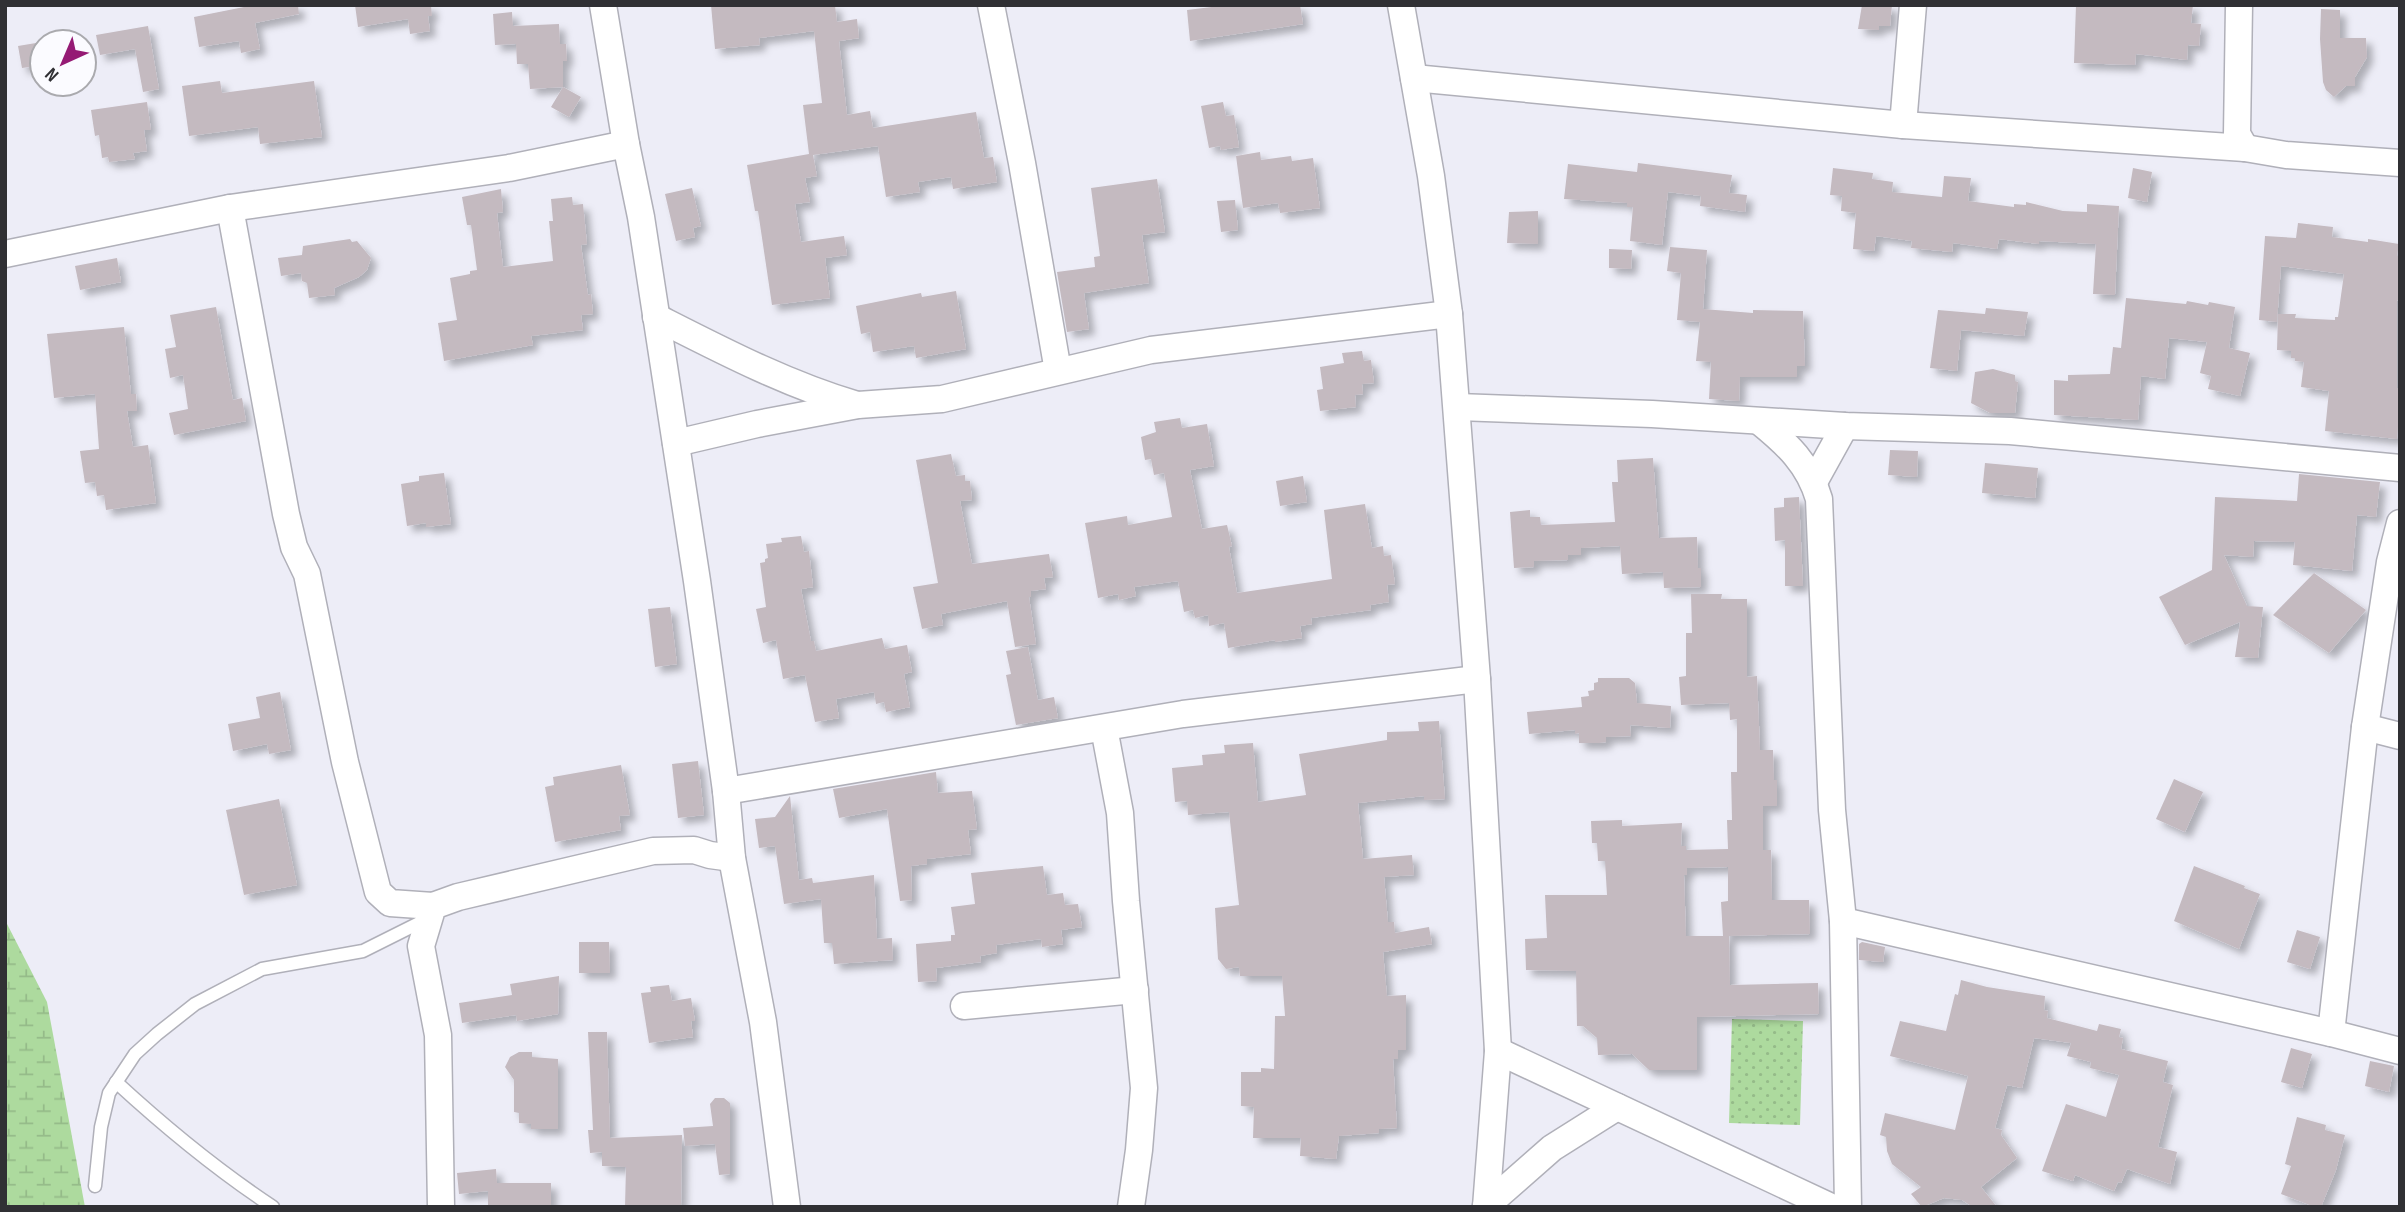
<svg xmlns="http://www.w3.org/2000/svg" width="2405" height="1212" font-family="'Sofia Sans Condensed',sans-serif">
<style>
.grass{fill:url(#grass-dots)}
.wetland{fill:url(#wetland-marsh)}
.building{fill:#c4bac0;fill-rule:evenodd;filter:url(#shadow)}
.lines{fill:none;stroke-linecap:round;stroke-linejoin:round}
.service-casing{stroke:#b0b0b9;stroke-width:15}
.minor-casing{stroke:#b0b0b9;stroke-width:29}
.service{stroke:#fff;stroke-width:12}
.minor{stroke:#fff;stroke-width:26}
</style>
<defs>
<pattern id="grass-dots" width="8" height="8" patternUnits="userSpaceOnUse" patternTransform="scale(1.75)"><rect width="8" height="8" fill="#adda9e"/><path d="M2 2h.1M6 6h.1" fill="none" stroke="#95bb89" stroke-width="1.8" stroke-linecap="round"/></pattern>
<pattern id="wetland-marsh" width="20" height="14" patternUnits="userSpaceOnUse" patternTransform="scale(1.75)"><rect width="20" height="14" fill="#adda9e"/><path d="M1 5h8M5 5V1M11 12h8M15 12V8" fill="none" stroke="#95bb89"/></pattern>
<filter id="shadow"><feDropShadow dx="6" dy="6" stdDeviation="3.5" flood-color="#0004"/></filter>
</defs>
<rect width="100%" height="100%" fill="#ededf7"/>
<!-- grass -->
<path class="grass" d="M1732,1019L1803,1021L1800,1125L1729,1123Z"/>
<!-- wetland -->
<path class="wetland" d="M5,920L47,1002L85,1207H5Z"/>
<!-- building -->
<g class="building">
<path d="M254,5H298L299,14L255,23L260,49L241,53L239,41L199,47L194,17Z"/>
<path d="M355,5H431L432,16H428L430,31L410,34L408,19L358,27Z"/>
<path d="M711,5H835L837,22L857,19L859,38L839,41L847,115L870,111L873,128L976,112L984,158L993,157L997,182L953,189L951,177L918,182L920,192L886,197L878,146L813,155L817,176L805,178L810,202L795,204L801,242L844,236L847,255L825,258L830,298L772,305L758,211H755L747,165L809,154L803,105L822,103L814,31L759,38L760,45L715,49Z"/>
<path d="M1228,5H1300L1303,24L1190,41L1187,10Z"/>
<path d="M1862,5H1892L1890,26H1879V30L1858,29Z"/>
<path d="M2076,5H2193L2191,23L2201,24L2199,46L2188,45L2187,60L2136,54L2135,65L2074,63Z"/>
<path d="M2321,9L2340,10V38H2366L2367,57L2355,77V86H2346L2334,97L2326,90L2323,82L2320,39Z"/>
<path d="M512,12L513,26L559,24L560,44H566L567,61H563V87L581,97L569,117L551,107L563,87L530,89L528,64H517L516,44L495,45L493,14Z"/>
<path d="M148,26L159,89L143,92L135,49L100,55L96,35Z"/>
<path d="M42,42V65L22,68L18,46Z"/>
<path d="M220,81L222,93L314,81L322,137L260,144L258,127L189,136L182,86Z"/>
<path d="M147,102L151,130H144L147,151L133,153L135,159L109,162L108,157L102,158L99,135L95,136L91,110Z"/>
<path d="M1223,102L1226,116L1234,115L1239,147L1221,150L1220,146L1209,148L1201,106Z"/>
<path d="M1260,152L1261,160L1291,156L1292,161L1313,158L1320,208L1280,213L1278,203L1243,208L1236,156Z"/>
<path d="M1638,163L1732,175L1729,193L1747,195L1745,212L1700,206L1701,196L1668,192L1662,245L1630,241L1633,207H1627V203L1564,199L1568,164L1637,172Z"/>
<path d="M1833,168L1873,173L1872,179L1893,182L1892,192L1942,197L1944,176L1971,178L1968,201L2014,207V204L2026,205V202L2063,211L2087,212V204L2119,206L2115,295L2093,294L2096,244L2039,241V244L1999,239L1997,249L1953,243L1952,252L1911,248L1912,241L1876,236L1874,251L1853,249L1856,213L1841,211L1842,196L1830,195Z"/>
<path d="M2133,168L2152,172L2147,202L2128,198Z"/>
<path d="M1157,179L1165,232L1142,235L1149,283L1084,293L1089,329L1067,332L1057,272L1095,267L1094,257L1100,256L1091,188Z"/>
<path d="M692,188L701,226L693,228L695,237L676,241L665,194Z"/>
<path d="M501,189L503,212L497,213L503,267L553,261L549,221H553L551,199L572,197L573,205L583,204L587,244L581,245L588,295L591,294L593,314L581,315L583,330L531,336L533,345L444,361L438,323L457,320L450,278L470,274V271L477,270L471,225H467L462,197Z"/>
<path d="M1235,200L1238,230L1221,232L1217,201Z"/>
<path d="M1538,211V244L1507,243L1509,212Z"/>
<path d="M2298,223L2333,227L2332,237L2368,242V239L2399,244L2397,256H2400V301L2397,300V388H2400V401L2397,439L2325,431L2329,391L2301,387L2304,362L2295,361V358H2291V351L2277,350L2278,314H2296L2295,318L2335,320V317H2338L2344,274L2281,266L2277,322L2259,320L2265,236L2296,238Z"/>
<path d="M350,239L352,242L357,241L371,258L367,270L359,277L334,288L335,295L309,298L307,283L302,281L301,273L281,276L278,258L302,255L303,246Z"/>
<path d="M1670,247L1707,250L1703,309L1753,313V310L1803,311L1805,366H1797V377H1740L1739,401L1709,399L1711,362L1696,361L1700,322L1677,320L1681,273L1667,271Z"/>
<path d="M1609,249L1632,250L1631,269L1609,268Z"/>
<path d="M117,258L121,282L80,290L75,266Z"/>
<path d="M956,291L966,349L916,358L914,346L873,352L870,332L861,334L856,306L921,293L922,297Z"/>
<path d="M2126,298L2186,304L2187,301L2208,305L2209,302L2235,307L2229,348L2250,353L2240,396L2208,389L2211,376L2200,373L2207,342L2169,338L2165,379L2141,376L2138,420L2054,415V380L2068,381V375L2110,374L2113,347L2121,348Z"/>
<path d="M216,307L233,400L242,398L246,421L174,435L169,413L188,409L183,375L170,378L165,349L176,347L170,315Z"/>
<path d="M1986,308L2028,312L2024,336L1961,330L1957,371L1930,368L1938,310L1985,314Z"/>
<path d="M124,327L131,394H136L137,411H127L133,447L148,445L156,503L106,510L104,495L97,496L95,482L85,483L80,451L99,449L95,394L54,398L47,334Z"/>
<path d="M1362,351L1364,361L1371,360L1374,383L1362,384L1363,394L1355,395L1356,407L1320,411L1317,390L1323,389L1320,367L1344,363L1342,353Z"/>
<path d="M1993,369L2015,375V381L2018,382L2015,413H1990L1971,403L1975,372Z"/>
<path d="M1180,418L1182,428L1207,424L1214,466L1190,470L1202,529L1227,525L1232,546L1229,547L1237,593L1332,579L1324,510L1365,504L1372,548L1383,546L1384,556L1391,555L1395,584L1387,585L1389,602L1370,605L1371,610L1311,618L1312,624L1300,626L1302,638L1275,642V640L1228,648L1224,623L1209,626L1208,615L1195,618L1193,610L1184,612L1178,581L1134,587L1136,596L1119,600L1118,594L1098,598L1085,523L1127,516L1128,525L1172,517L1164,473L1154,475L1151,459L1145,460L1141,437L1156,432L1154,422Z"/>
<path d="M1890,450L1918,451L1917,477L1888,475Z"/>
<path d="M951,454L956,476L965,475V481H970L972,500L960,501L972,564L1049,554L1053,577L1044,578L1046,589L1031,591V597H1029L1036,644L1015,647L1007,601L941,614L943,625L922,629L913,587L938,583L916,460Z"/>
<path d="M1653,458L1659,538L1697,537L1698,568H1701V587L1664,588L1663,572L1622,574L1620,546L1581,548V555H1568V560L1534,561V567L1514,568L1510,512L1530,510V517H1540L1541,525L1615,522L1612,482H1618L1617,460Z"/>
<path d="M1985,463L2038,468L2035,498L1982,493Z"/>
<path d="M444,473L451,524L426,527V523L407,526L401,484L419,481V476Z"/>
<path d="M2299,474L2380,482L2376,517L2357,515L2352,571L2293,565L2295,542L2254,541L2253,557L2224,555L2247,606L2263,607L2258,658L2235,657L2240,622L2185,645L2159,597L2212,570L2215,497L2297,501Z"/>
<path d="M1303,476L1307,502L1280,506L1276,481Z"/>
<path d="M1799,497L1803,586H1785V540L1775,541L1774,508L1784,507V498Z"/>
<path d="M801,536L804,552L809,551L813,587L801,589L811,641H814L816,651L882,638L885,649L907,645L912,672L904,674L910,707L886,712L884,702L876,704L874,692L836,699L839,718L815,722L805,675L783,679L776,640L763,643L756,609L766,607L760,563L765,562V559L768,558L766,544L782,542L781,538Z"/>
<path d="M2314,573L2366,610L2329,653L2273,615Z"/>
<path d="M1691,594H1722L1721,599H1747V677L1757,676L1760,750H1773L1774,780H1777V806H1763V850H1771L1772,900H1809L1810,934L1729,936L1730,985L1818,983L1819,1014L1697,1017V1070H1649L1632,1054L1598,1055L1597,1038L1583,1026H1577L1576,971L1526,970L1525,939L1547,938L1545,895H1607L1605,861H1598L1597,843H1592L1591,821L1622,820V826L1682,823L1681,846H1686V850L1728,849L1727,820H1732L1731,772H1737V719L1730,720L1729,703L1681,705L1679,677L1686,676V633H1692ZM1728,867V901L1721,902L1723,936H1686L1684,875H1687V868Z"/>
<path d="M670,607L677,664L655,667L648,609Z"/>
<path d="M1028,647L1038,700L1054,697L1058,718L1016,725L1006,675L1011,674L1006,651Z"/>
<path d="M1598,678H1629L1635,683L1637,703L1671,706L1670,728L1630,725L1631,736L1606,737V742L1599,743H1579V733L1575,734V730L1529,734L1527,712L1582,707L1581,697L1589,696L1588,691L1594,690V683L1598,682Z"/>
<path d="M280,692L291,750L269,754L267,744L233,751L228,724L260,718L256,697Z"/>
<path d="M1439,721L1445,799L1424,800V796L1358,803L1363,859L1412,855L1414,875L1384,877L1388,922H1394L1395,933L1429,927L1432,944L1383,952L1387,996L1406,995V1050H1398V1059H1393L1397,1128L1379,1129V1133L1339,1136L1336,1159L1300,1156L1301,1138H1253L1254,1107L1241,1106V1072H1261V1068L1274,1069L1275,1016H1285L1282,976H1240L1239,967L1226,969L1218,959L1215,908L1239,905L1229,812L1188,815L1187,801L1175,802L1172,768L1203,765L1202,755L1225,753L1224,745L1253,743L1258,802L1306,795L1299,754L1387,740V732L1419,731L1418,722Z"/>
<path d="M698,761L704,815L678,818L672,764Z"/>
<path d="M621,765L630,815L619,816L621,830L555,842L545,787L554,785L553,777Z"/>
<path d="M936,772L938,793L972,791L977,829L968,830L971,854L927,859V864L911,866L912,900L900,901L887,809L839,818L833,789Z"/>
<path d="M2174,779L2203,792L2185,832L2156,819Z"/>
<path d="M790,796L799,880L812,878L813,883L874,875L877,939L892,938L893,960L834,964L832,943H824L821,899L784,904L775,846L759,848L755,819L775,817Z"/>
<path d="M279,799L297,885L244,895L226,810Z"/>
<path d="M1043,866L1047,895L1063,893L1065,905L1078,904L1082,927L1061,930L1063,944L1042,947L1041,939L996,945L997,953L980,956L981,962L936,968L937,981L918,982L916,944L951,941V935H955L951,907L975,904L971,873Z"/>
<path d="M2194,866L2245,886L2244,888L2260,894L2239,949L2174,921Z"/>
<path d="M2297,930L2320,937L2310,969L2287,962Z"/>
<path d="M579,942H609L610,973H579Z"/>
<path d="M1862,942L1885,947L1883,962L1859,960V944Z"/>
<path d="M559,976L558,1014L517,1021L516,1015L462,1023L459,1003L512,995L510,984Z"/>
<path d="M1961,980L1987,987L2045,996L2044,1010L2048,1011L2047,1018L2097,1031L2099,1024L2121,1029L2119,1037L2123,1038L2121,1049L2168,1061L2163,1082L2173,1085L2158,1147L2177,1152L2170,1184L2127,1169L2121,1183L2118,1182L2114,1191L2075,1175L2073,1181L2042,1171L2066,1104L2106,1117L2119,1075L2090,1068L2091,1062L2067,1056L2071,1043L2034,1038L2022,1088L2007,1085L1995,1128L2002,1130L2001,1135L2017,1158L1981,1187L1997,1207H1973L1962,1200L1944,1198L1922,1207L1911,1194L1921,1187L1892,1164L1887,1151L1886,1137L1880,1135L1885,1113L1955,1130L1968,1076L1890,1056L1900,1021L1946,1031L1955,994L1958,995Z"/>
<path d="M669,985L672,1001L691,998L695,1021H691L693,1037L649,1043L641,993L651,992L650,987Z"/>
<path d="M588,1032H607L610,1138L682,1135L681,1207H625L626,1167L602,1166V1152L590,1153L588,1130H593Z"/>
<path d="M2291,1048L2312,1054L2302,1088L2281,1082Z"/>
<path d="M519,1052H532V1057L558,1059V1129H531V1124L519,1123V1113L514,1112V1080L505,1067L510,1057Z"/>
<path d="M2370,1061L2394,1066L2389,1092L2365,1086Z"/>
<path d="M715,1098H724L730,1103V1174L719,1175L715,1144L685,1146L683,1128L713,1126L710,1104Z"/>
<path d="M2297,1117L2326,1125L2325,1130L2345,1135L2336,1170L2321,1207H2315L2281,1194L2291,1166L2285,1164Z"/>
<path d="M496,1169L497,1183H551V1207H488V1191L459,1194L457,1173Z"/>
</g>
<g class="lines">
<defs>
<g id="service">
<path d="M116,1082C166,1128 217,1170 273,1207"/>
<path d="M95,1186L101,1127L109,1093L135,1054L157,1034L195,1004L262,969L363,951L425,920"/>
</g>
<g id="minor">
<path d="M603,5L626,144L641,217L697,581L726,791L732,858L763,1022L787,1207"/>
<path d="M991,5L1022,163L1058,371"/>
<path d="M1401,5L1431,176L1449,314L1477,679L1498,1051L1486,1207"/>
<path d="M2239,5L2237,134L2245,148"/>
<path d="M1414,78L1903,125L2245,148L2286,155L2400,163"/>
<path d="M1903,125L1913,5"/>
<path d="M230,208L286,514L294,547L307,574L345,762L378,892L390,903L433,906"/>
<path d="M5,254L230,208L509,168L626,144"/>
<path d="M656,317C721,350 786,384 857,405"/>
<path d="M1458,407L1652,414L1845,426L2010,431L2400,468"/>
<path d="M1760,422C1787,444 1809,464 1819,499L1832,810L1843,921L1848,1207"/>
<path d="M676,443L757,424L858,405L942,399L1151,350L1449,314"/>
<path d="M1814,482L1845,426"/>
<path d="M2365,727L2400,736"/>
<path d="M1104,728L1120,813L1126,901L1144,1088L1139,1150L1131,1207"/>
<path d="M726,791L1183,714L1477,679"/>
<path d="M1843,921L2331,1033L2400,1051"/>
<path d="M964,1006L1135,990"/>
<path d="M2331,1033L2365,727L2390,562L2400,523"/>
<path d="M1498,1051L1831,1207"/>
<path d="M1486,1206L1552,1148L1617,1107"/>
<path d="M441,1207L438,1035L421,946L433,906L458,897L653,851L694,850L710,855L732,858"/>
</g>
</defs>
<!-- service casing -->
<use href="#service" class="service-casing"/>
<!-- minor casing -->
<use href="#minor" class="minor-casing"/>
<!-- service -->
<use href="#service" class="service"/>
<!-- minor -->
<use href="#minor" class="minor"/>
</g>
<!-- border -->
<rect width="2405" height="1212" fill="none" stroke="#303034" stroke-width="14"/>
<!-- north arrow -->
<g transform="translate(63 63) rotate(224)"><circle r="33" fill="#fbfbff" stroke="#aaaaae" stroke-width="2"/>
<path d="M0-5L12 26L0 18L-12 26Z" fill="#951a74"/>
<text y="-10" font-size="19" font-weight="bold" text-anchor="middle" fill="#303034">N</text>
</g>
</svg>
